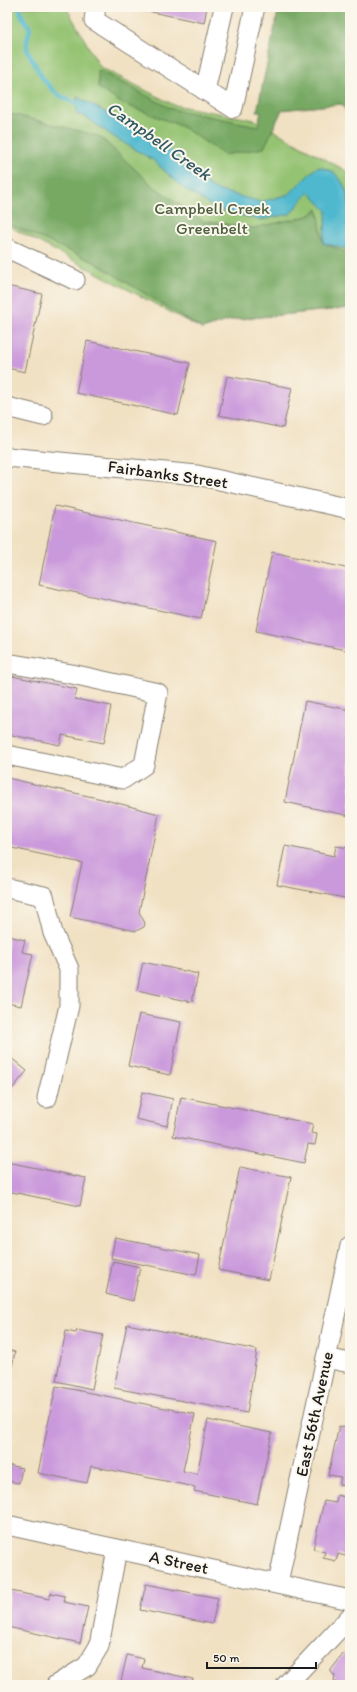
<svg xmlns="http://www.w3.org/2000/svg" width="357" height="1692" font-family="Itim,sans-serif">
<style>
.green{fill:#94c372;stroke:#587047}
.forest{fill:#77a964;stroke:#4a6240}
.water{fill:#50b8ce;stroke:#366a75}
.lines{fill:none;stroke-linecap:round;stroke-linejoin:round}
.stream{stroke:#50b8ce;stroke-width:4.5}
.building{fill:#ca99dc}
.minor-casing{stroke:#867e70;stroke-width:21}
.minor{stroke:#fff;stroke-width:19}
.labels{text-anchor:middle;stroke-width:4;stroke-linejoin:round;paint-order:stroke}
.park-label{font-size:17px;fill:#4c5f3e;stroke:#fbf7ec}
.street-label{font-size:17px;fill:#1c1c1c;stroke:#fbf7ec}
.water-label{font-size:18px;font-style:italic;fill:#315a63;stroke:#fbf7ec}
</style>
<rect width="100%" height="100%" fill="#fbf7ec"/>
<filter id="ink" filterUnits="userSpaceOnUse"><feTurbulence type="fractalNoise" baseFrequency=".025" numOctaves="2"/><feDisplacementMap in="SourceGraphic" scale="8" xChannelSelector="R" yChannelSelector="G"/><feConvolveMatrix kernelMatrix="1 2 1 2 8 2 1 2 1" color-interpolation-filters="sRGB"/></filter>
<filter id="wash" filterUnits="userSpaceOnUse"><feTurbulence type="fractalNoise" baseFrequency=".012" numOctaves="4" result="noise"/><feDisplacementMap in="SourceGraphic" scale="16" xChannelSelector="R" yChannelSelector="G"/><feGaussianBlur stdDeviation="0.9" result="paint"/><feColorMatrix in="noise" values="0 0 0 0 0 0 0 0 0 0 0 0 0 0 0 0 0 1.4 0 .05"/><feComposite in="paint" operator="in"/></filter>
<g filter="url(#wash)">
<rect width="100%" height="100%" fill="#f1e1c3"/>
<!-- green -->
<path class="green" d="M7,7H66L100,67L174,105L255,120L350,173V308L230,320L202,329L7,225Z"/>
<!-- forest -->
<g class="forest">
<path d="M279,7H349L346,22L350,23V119L342,104L282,110L264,148L225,155L181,126L121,103L98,88V70L172,109L258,126L261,111H257Z"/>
<path d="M7,113L99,136L153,186L203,221L254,228L308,216L318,209L323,243L350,254V308L230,320L202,329L94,262L7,223Z"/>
</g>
<!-- water -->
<path class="water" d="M77,97L163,143L184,164L213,189L261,202L289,194L317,167C356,170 350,221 350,250L323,243L327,211L309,192L290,214L260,220L216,209L183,188L153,160L114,137L84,116L77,115Z"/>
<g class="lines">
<!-- stream -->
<path class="stream" d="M19,7L22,16L30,28L27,40V50L43,79L57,94L82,107"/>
</g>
<g id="blocks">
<!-- building -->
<g class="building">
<path d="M128,7H207L204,23Z"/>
<path d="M7,286L42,294L25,372L7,368Z"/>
<path d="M87,341L190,363L178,415L76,393Z"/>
<path d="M227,376L292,388L283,428L219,415Z"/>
<path d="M55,506L217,541L201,619L39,585Z"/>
<path d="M272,552L350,569V651L256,631Z"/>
<path d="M7,675L77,689L75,699L111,706L104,743L62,735L60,745L7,734Z"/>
<path d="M305,701L350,710V816L285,802Z"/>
<path d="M7,778L102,799L159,814L139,912L145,923L144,927L136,931L70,917L82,863L7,847Z"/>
<path d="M285,846L334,856L336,846L350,848V899L277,885Z"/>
<path d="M8,936L25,940L22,952L33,954L21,1006L7,1003Z"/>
<path d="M143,962L198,974L192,1002L137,990Z"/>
<path d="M139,1014L181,1022L170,1075L128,1066Z"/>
<path d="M10,1057L27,1071L7,1095V1061Z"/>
<path d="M142,1092L173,1099L167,1126L136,1119Z"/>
<path d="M181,1097L313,1124L311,1133L317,1134L315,1145L308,1144L304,1163L173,1136Z"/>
<path d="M7,1162L86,1178L80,1206L7,1191Z"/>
<path d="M240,1167L291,1177L269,1280L218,1270Z"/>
<path d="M115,1238L200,1255L196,1275L111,1258Z"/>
<path d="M113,1261L140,1267L133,1301L106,1294Z"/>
<path d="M127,1324L257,1350L247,1413L114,1388Z"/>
<path d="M77,1330L103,1335L92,1389L56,1381L66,1331L76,1333Z"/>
<path d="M7,1350L15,1352L10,1377H7Z"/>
<path d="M56,1386L195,1414L183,1471L197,1474L208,1420L272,1433L257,1504L194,1491L195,1487L91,1466L87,1483L38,1473Z"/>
<path d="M339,1426L350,1429V1487L339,1485L341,1477L328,1475Z"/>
<path d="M7,1465L22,1468L19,1483L7,1481Z"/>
<path d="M337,1495L349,1498L348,1506L350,1507V1550L349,1557L338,1554L336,1561L323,1558L325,1552L313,1549L324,1501L336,1503Z"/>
<path d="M146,1584L218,1598L212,1624L140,1610Z"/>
<path d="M11,1591L49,1599L51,1593L65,1596L64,1602L88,1607L80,1643L7,1627V1610Z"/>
<path d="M350,1645V1685H339L334,1681L335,1676L331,1672V1670Z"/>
<path d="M127,1655L144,1659L142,1668L193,1679L192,1685H120Z"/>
</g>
</g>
</g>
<g filter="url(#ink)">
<use href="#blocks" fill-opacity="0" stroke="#867e70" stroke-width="1"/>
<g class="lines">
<defs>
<g id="minor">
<path d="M96,7L94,20L233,108L255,7"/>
<path d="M205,91L224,7"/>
<path d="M7,248L75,280"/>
<path d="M7,407L43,416"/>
<path d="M7,457L197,475L350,509"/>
<path d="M7,663L72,674L158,693L144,765L123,779L7,755"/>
<path d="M7,888L44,896L53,933L69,969V1006L47,1098"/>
<path d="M326,1358L350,1363"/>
<path d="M7,1525L350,1600"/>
<path d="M278,1583L350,1246"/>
<path d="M56,1685L87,1666L99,1646L117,1549"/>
<path d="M286,1685L350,1617"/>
</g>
</defs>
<!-- minor casing -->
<use href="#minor" class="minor-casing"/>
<!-- minor -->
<use href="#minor" class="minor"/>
</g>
</g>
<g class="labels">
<!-- park labels -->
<g class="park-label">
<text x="212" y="214">Campbell Creek<tspan x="212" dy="20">Greenbelt</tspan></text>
</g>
<!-- street labels -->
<g class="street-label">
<text transform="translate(168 474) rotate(8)" y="6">Fairbanks Street</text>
<text transform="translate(314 1414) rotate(-78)" y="6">East 56th Avenue</text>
<text transform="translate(179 1562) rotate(12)" y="6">A Street</text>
</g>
<!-- water labels -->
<g class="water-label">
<text transform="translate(159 141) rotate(35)" y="6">Campbell Creek</text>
</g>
</g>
<!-- margin -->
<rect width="357" height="1692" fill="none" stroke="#fbf7ec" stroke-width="24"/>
<!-- scale -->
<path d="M207 1662v6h109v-6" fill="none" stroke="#1c1c1c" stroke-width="2"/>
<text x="213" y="1662" font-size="12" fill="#1c1c1c" stroke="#fbf7ec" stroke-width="3" paint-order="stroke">50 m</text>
</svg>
